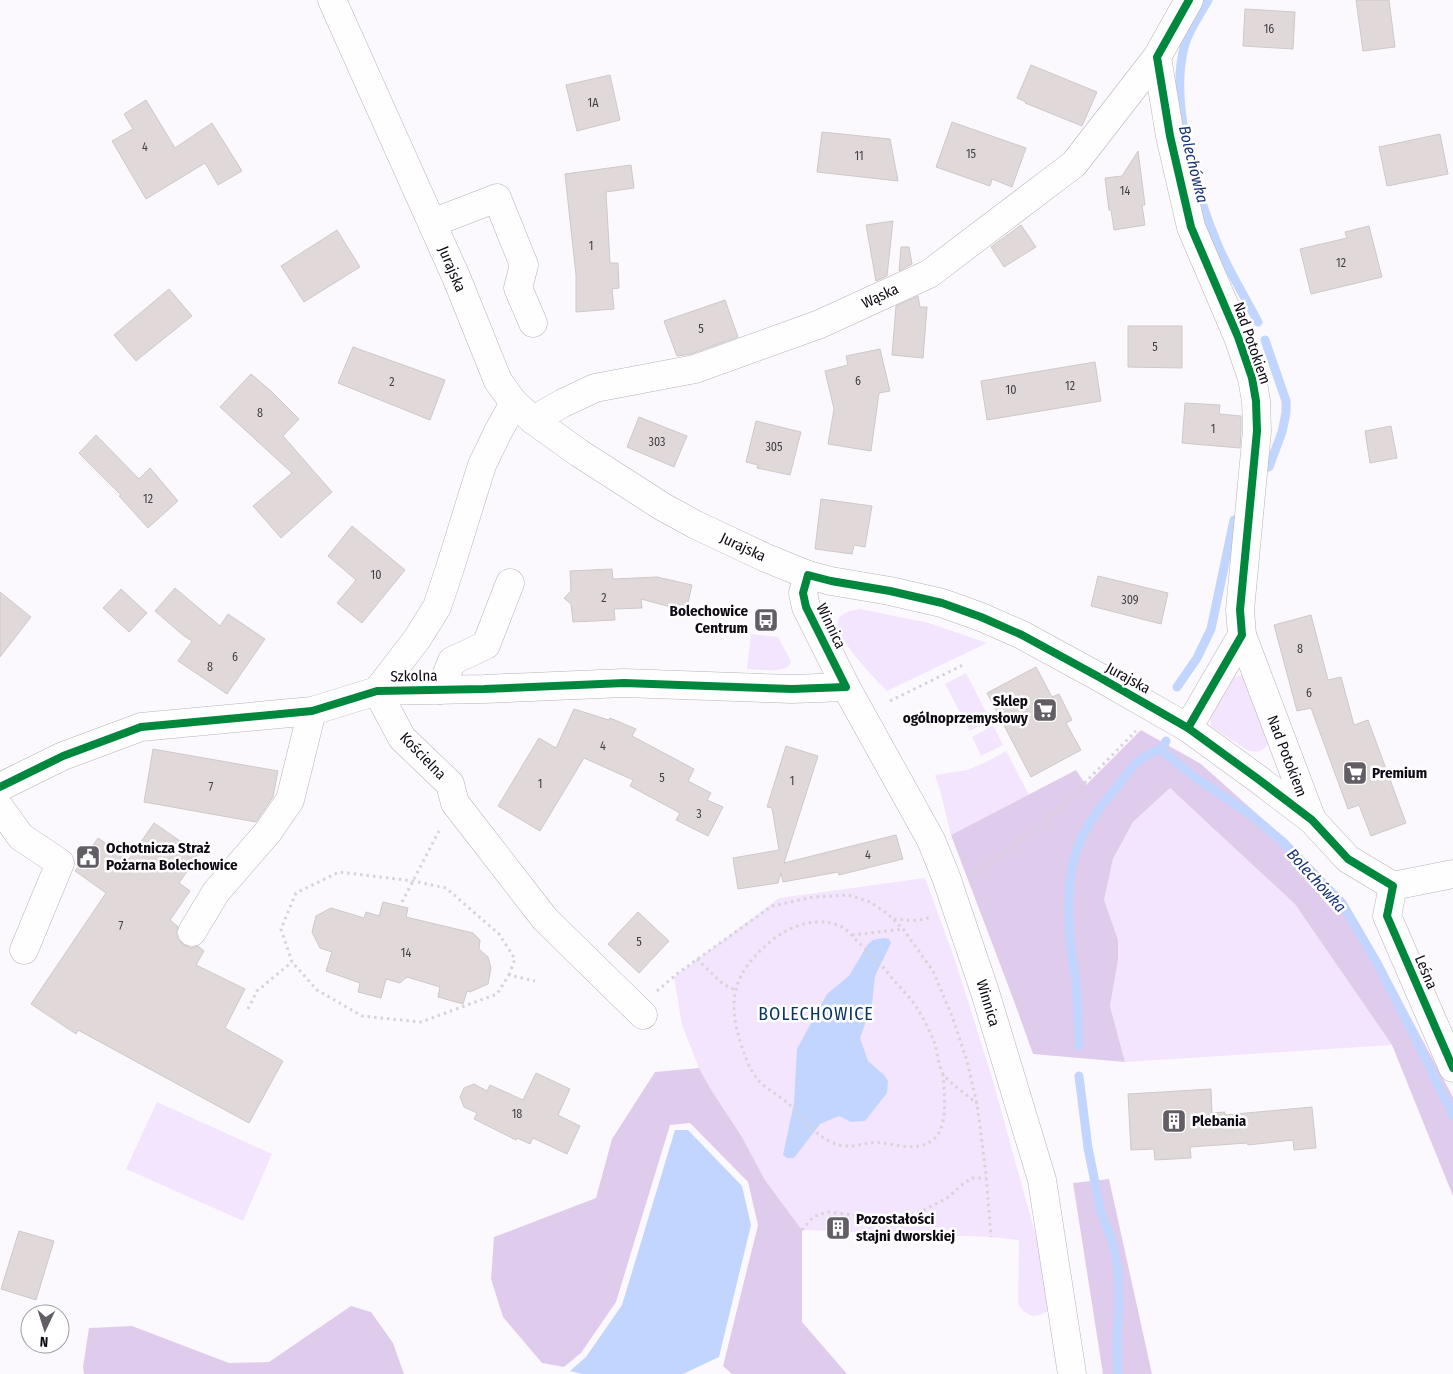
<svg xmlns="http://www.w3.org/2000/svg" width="1453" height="1374" font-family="'Fira Sans Condensed',sans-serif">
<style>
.green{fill:#f3e5fd}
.forest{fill:#dfcced}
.water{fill:#c2d5fe}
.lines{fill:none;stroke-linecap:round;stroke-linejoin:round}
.stream{stroke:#c2d5fe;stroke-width:9}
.building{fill:#e1d9d9;stroke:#cfc8c8}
.minor-casing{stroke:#b6b2b9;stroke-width:29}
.path{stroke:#d6d4d6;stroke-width:3;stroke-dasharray:2.5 4;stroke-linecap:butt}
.minor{stroke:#fffeff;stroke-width:28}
.cycleway-casing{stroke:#fff;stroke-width:11}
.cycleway{stroke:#00873e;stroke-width:8}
.labels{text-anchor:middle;stroke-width:5;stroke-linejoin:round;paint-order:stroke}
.number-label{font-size:12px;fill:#443e45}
.street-label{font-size:15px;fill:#100a14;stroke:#fff}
.poi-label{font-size:15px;font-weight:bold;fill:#100a14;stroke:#fff;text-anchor:start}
.water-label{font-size:16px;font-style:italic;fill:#173373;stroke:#fff}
.quarter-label{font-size:18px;letter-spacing:1px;fill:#073466;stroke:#fff}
</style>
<rect width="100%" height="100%" fill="#fcf9fe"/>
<!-- green -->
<g class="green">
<path d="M860,609L929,623L987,643L887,691C876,680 835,638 838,622C840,612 852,610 860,609Z"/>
<path d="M751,634L778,637L791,661C790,675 758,669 747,669Z"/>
<path d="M966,673L990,720L970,731L945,684Z"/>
<path d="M1242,675L1248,677L1270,740C1265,750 1260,753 1249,751L1212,727C1205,712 1223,691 1232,678Z"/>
<path d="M993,725L1003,745L981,756L972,737Z"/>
<path d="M1006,751L1029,795L951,835L940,790L935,775L967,770L984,763Z"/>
<path d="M1170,788L1295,903L1392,1045L1125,1062L1110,1006L1118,960L1104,900L1113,859L1133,822Z"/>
<path d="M925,878L955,960L991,1074L1036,1236L1051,1309C1037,1319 1027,1318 1018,1304L1019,1240L991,1237L802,1230L765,1180L742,1137L710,1088L699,1068L682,1025L674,977L779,898Z"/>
<path d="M157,1102L272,1154L243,1221L126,1169Z"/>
</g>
<!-- forest -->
<g class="forest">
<path d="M1141,730L1201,764L1284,838L1378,957L1453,1097V1196L1392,1045L1295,904L1170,788L1133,822L1113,859L1104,900L1118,940V960L1110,1006L1125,1062L1033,1054L1014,1001L951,835L1076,770L1086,785Z"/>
<path d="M699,1068L710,1088L742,1137L765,1180L802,1230V1322L847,1374H732L723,1366L758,1225L748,1182L690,1123L670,1125L616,1302L581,1353L564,1367L542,1363L503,1317L491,1279L494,1237L596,1198L612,1139L655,1072Z"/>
<path d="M1109,1179L1152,1374H1103L1073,1183Z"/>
<path d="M351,1306L371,1312L393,1343L404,1374H84L83,1367L89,1328L132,1326L229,1363L269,1362Z"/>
</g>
<!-- water -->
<g class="water">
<path d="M883,938L889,939L891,943L875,976L872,1004L860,1038L868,1061L884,1075L888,1081L887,1093L865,1121L851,1122L839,1116L820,1124L794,1158H787L783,1155L794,1103L797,1049L827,994L849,976L868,944L873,940Z"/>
<path d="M675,1130H688L742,1186L751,1225L719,1357L683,1374H582L570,1371L586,1357L622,1305Z"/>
</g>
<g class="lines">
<!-- stream -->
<g class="stream">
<path d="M1208,0C1201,13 1189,30 1185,44C1168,101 1196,194 1219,248C1230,273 1245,297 1258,322"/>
<path d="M1265,340L1286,401V413L1282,432L1269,467"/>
<path d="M1177,687L1197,658L1211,629L1234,520"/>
<path d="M1166,741L1161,750L1196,778L1247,812L1282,841L1342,903L1377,963L1409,1025L1453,1115"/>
<path d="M1079,1046C1078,1025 1078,1003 1076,982C1075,973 1073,964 1072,955C1067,922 1066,873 1080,842C1088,822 1103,804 1116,788C1129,771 1140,754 1161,750"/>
<path d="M1079,1076L1088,1148L1101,1212L1112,1240L1118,1270L1119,1303L1117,1347L1118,1374"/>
</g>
</g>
<!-- building -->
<g class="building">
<path d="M1356,0H1389L1395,47L1363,51Z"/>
<path d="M1245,9L1295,12L1293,49L1243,46Z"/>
<path d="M1031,65L1097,92L1082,126L1025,103L1026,102L1017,98Z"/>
<path d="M610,75L620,120L577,131L566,85Z"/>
<path d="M146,100L175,148L212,123L242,171L218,185L205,163L146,199L112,141L133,129L124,114Z"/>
<path d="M952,122L1026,148L1012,187L992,179L990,186L936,167Z"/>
<path d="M822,132L890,139L898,181L817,172Z"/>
<path d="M1440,134L1448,174L1387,186L1379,147Z"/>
<path d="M1138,151L1145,205H1142L1145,225L1114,230L1111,210H1109L1105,178L1122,176Z"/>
<path d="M631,165L634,188L606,192L610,263H618L619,288L612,289L614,309L576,312V275L565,174Z"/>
<path d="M893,221L887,276L876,281L866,225Z"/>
<path d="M1021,225L1036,247L1004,267L991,247Z"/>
<path d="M1369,226L1382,277L1311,294L1300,249L1347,238L1345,232Z"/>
<path d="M337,230L360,267L304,302L281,266Z"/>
<path d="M901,247H909L912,264L899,271Z"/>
<path d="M169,289L192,316L136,361L114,335Z"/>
<path d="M918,296L920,307H927L923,358L892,355L896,306Z"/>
<path d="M725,300L738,337L691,354L677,356L664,321Z"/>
<path d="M1128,326H1182V368L1128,367Z"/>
<path d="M353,347L445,380L430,420L338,383Z"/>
<path d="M880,349L890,391L879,393L871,451L828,444L834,409L825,371L848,365L846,356Z"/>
<path d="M1095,362L1101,401L987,420L981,381Z"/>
<path d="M251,374L271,391L299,419L283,436L332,492L281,538L253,506L292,473L220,407Z"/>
<path d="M1185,403L1220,405L1219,414L1241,416V431L1240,448L1182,443Z"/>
<path d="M639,417L687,436L674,467L627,447Z"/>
<path d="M756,421L801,432L790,475L757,468L758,465L746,462Z"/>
<path d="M1391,426L1397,458L1370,463L1365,431Z"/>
<path d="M96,435L139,479L150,468L178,501L148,528L119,496L121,495L79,453Z"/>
<path d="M821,499L872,506L865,547L854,545L852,554L815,549Z"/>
<path d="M352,526L405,570L362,623L337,603L356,580L328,556Z"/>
<path d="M612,569L613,579L657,577L692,585L686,611L641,599L642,608L614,609L615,620L573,622L571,604L564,598L571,591L570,571Z"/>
<path d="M1098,576L1168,593L1161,624L1091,606Z"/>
<path d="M175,588L220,626L228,614L265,639L227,694L178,661L192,641L184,636L155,611Z"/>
<path d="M121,589L147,613L129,632L103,608Z"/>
<path d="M0,592L31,617L0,657Z"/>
<path d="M1311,615L1328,680L1341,677L1354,725L1368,720L1406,823L1371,836L1359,805L1348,809L1311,708L1297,711L1274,625Z"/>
<path d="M1036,667L1052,697L1059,694L1072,720L1066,723L1081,750L1031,777L987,693Z"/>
<path d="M574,709L609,720L610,718L636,729L632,736L694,769L688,781L711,793L707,800L723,807L708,836L676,820L680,813L630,786L633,780L584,758L540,831L498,806L539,738L556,748Z"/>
<path d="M786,746L818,756L784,863L896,835L903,859L839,875L838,872L783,882L781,873L778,883L738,889L733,858L779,850L772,808L767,807Z"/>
<path d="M153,749L278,771L273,797L256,822L144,802Z"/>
<path d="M154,823L199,854L179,883L190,891L170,920L178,927L176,932L178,939L184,945L191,948L198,946L204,951L196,965L245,989L225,1028L283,1061L249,1123L78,1030L76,1034L31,1004L106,893L75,871L98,838L129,859Z"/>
<path d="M383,902L408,908L406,917L473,933L480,940L479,949L488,957L491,968L488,984L470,992L467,991L463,1004L438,997L440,987L407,977L400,983L386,979L381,998L358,992L360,983L326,971L332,952L320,948L312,932L316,916L331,908L364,918L366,912L379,916Z"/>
<path d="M638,912L669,941L639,973L608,944Z"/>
<path d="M536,1073L570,1089L558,1115L580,1126L567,1154L533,1138L530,1144L517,1138L516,1140L474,1119L477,1113L464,1107L460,1097L464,1088L474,1084L487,1091L490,1085L523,1100Z"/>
<path d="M1211,1089L1212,1113L1225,1112V1115L1312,1107L1316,1148L1294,1150L1293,1140L1248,1145L1247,1143L1190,1147L1191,1158L1155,1160L1154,1149L1131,1150L1128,1094Z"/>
<path d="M19,1231L54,1241L36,1300L1,1289Z"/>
</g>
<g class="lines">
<defs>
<g id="minor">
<path d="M332,0L457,279L498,381L514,403L533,420L579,453L663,507L696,525L766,558L808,575L831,581L890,591L942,603L981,617L1022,635L1099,677L1188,728L1258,779L1312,820L1348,859L1393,886L1453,874"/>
<path d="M432,223L497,198L524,265L518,288L533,323"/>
<path d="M533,420L563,403L595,388L695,369L820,324L929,274L1074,164L1157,57"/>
<path d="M808,575L803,593L806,607L846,687L931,840L946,877L985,992L1042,1180L1072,1374"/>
<path d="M1242,635L1312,820"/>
<path d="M440,690L452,661L486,645L510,583"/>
<path d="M377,691L402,738L450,784L455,803L545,919L643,1015"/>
<path d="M377,691L417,639L437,607L450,568L482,465L499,430L514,403"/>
<path d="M1188,728L1242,635L1240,610L1257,431L1256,401L1252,378L1238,337L1191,227L1170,136L1157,57L1189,0"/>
<path d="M0,787L63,756L141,727L312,711L377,691L484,689L624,683L792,689L846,687"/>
<path d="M0,808L21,837L60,863L24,950"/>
<path d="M1393,886L1387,916L1453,1068"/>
<path d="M192,932L216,892L268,832L290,800L312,711"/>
</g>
</defs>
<!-- minor casing -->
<use href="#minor" class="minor-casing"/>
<!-- path -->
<g class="path">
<path d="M890,701L965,664"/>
<path d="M974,873L1043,825L1136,731"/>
<path d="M402,902L439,831"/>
<path d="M894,919C906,920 918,922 930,917"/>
<path d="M852,935L903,929"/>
<path d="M697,959L723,984L735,990"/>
<path d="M509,975L515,959L499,934L446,888L413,881L339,872L296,893L281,929L292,962L317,990L362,1016L421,1022L497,994L509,975L535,981"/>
<path d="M657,991L678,973L772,906L813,897L848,895L870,902L888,914L903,929L933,971L952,1016L967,1061L977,1104L986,1174L991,1237"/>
<path d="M248,1009L257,991L292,962"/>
<path d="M943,1074C944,1093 949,1125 934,1139C919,1152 899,1145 883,1143C864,1140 852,1152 831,1142C814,1134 802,1117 789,1104C780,1096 768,1090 759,1081C751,1072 746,1059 742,1047C726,1000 733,973 771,941C790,925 823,914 845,929C849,932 852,936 856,940C869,952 881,964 892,978C901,989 914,1001 920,1013C926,1023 931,1034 935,1044C937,1053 939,1067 943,1074C946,1080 970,1097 977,1104"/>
<path d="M802,1230L813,1217L827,1212L880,1218L905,1217L924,1210L947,1198L963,1184L972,1178H986"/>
</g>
<!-- minor -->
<use href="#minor" class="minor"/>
<defs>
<g id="cycleway">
<path d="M1188,728L1242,635L1240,610L1257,431L1256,401L1252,378L1238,337L1191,227L1170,136L1157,57L1189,0"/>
<path d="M0,787L63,756L141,727L312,711L377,691L484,689L624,683L792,689L846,687L806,607L803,593L808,575L831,581L890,591L942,603L981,617L1022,635L1099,677L1188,728L1258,779L1312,820L1348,859L1393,886L1387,916L1453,1068"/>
</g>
</defs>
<!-- cycleway casing -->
<use href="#cycleway" class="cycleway-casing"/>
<!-- cycleway -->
<use href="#cycleway" class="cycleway"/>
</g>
<!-- icons -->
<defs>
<symbol id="bus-square" viewBox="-11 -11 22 22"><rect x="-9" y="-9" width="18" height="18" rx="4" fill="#635e66" stroke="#fff"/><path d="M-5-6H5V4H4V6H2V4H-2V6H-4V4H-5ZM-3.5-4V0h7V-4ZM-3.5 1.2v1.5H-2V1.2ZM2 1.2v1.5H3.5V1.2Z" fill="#fff"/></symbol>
<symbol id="supermarket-square" viewBox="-11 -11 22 22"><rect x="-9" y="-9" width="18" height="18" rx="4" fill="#635e66" stroke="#fff"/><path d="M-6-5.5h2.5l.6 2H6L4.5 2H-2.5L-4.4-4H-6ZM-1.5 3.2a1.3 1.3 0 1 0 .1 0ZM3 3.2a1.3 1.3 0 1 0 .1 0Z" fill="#fff"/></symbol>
<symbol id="civic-square" viewBox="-11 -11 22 22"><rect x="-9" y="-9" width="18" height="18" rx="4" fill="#635e66" stroke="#fff"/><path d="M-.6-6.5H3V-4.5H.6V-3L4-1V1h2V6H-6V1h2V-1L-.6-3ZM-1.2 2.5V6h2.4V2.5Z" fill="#fff"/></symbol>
<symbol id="building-square" viewBox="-11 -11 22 22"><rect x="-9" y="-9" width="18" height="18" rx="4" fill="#635e66" stroke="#fff"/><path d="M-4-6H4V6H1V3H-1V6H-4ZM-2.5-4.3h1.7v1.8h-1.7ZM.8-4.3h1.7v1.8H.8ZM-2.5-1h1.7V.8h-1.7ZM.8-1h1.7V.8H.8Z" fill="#fff"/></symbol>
</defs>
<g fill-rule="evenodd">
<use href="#bus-square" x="752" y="606" width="28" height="28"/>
<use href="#supermarket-square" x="1031" y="696" width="28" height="28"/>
<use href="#supermarket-square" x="1341" y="759" width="28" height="28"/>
<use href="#civic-square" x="74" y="843" width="28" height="28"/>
<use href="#building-square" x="1160" y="1107" width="28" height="28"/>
<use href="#building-square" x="824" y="1214" width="28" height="28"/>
</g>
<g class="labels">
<!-- number labels -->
<g class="number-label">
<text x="1269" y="33">16</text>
<text x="593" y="107">1A</text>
<text x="145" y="151">4</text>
<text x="971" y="158">15</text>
<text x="859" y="160">11</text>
<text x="1125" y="195">14</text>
<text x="591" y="250">1</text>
<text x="1341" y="267">12</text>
<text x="701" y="333">5</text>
<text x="1155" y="351">5</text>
<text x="858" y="385">6</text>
<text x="392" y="386">2</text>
<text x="1070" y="390">12</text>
<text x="1011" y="394">10</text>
<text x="260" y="417">8</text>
<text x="1213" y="433">1</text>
<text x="657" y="446">303</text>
<text x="774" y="451">305</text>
<text x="148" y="503">12</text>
<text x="376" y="579">10</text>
<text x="604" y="602">2</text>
<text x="1130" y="604">309</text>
<text x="1300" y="653">8</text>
<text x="235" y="661">6</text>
<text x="210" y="671">8</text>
<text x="1309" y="697">6</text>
<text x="603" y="750">4</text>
<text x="662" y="782">5</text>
<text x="792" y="785">1</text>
<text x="540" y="788">1</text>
<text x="211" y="791">7</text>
<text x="699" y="818">3</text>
<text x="868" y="859">4</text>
<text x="121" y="930">7</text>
<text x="639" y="946">5</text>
<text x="406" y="957">14</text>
<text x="517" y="1118">18</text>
</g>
<!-- street labels -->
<g class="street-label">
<text transform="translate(452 269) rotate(67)" y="5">Jurajska</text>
<text transform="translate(880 296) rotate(-25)" y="5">Wąska</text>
<text transform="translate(1252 343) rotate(71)" y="5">Nad Potokiem</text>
<text transform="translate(743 547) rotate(25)" y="5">Jurajska</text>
<text transform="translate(831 626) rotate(64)" y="5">Winnica</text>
<text transform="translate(414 676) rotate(-1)" y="5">Szkolna</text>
<text transform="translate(1128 678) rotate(29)" y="5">Jurajska</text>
<text transform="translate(423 756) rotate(46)" y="5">Kościelna</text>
<text transform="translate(1287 756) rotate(69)" y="5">Nad Potokiem</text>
<text transform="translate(1426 972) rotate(67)" y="5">Leśna</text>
<text transform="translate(988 1003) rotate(73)" y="5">Winnica</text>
</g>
<!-- poi labels -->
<g class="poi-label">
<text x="748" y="616" text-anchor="end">Bolechowice<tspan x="748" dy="17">Centrum</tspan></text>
<text x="1028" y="706" text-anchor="end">Sklep<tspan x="1028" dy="17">ogólnoprzemysłowy</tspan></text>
<text x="1372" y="778">Premium</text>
<text x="106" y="853">Ochotnicza Straż<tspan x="106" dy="17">Pożarna Bolechowice</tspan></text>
<text x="1192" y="1126">Plebania</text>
<text x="856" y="1224">Pozostałości<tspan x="856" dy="17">stajni dworskiej</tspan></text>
</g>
<!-- water labels -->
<g class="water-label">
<text transform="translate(1194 164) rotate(76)" y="6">Bolechówka</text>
<text transform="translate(1317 880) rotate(48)" y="6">Bolechówka</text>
</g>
<!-- quarter labels -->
<g class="quarter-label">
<text x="816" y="1020">BOLECHOWICE</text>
</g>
</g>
<!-- north arrow -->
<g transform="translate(45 1329) rotate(184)"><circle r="24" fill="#ffffff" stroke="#9f9da1"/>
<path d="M0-4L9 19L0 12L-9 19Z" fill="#635e66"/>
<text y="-8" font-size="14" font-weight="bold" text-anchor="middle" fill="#100a14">N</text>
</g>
</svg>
